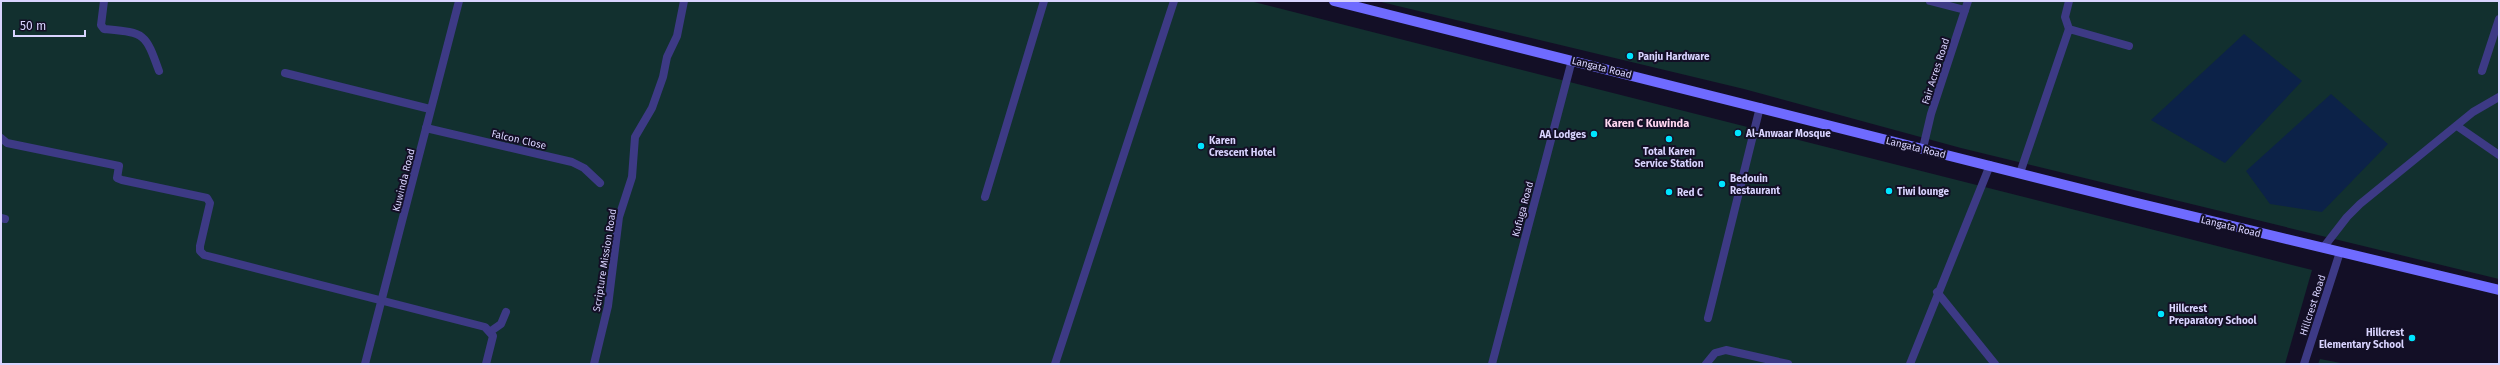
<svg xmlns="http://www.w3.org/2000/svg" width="2500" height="365" font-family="'Fira Sans',sans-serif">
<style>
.green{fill:#12302f}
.water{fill:#0c2248}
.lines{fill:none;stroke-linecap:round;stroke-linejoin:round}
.street{stroke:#3d3a85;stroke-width:8}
.secondary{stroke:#6f6bff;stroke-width:10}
.poi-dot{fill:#00e5ff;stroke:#130f26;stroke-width:1.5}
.labels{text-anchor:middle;stroke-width:4;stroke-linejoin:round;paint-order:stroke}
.poi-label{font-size:10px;font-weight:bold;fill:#d9d4ff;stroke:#130f26;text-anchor:start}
.street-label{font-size:10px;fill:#d9d4ff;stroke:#130f26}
.neighbourhood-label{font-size:11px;font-weight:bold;fill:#ffd6f0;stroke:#130f26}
</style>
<rect width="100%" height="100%" fill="#130f26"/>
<!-- green -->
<g class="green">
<path d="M1,1H1250L2312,270L2285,364H1Z"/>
<path d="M1377,1H2499V279L1961,148L1744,89Z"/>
<path d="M2320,359L2346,364H2318Z"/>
</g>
<!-- water -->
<g class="water">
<path d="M2244,34L2302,81L2225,163L2151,120Z"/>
<path d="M2331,94L2388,144L2322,212L2270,204L2246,171Z"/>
</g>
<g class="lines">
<!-- street -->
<g class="street">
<path d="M104,1L101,25L104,29C145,33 145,32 159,71"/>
<path d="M1930,1L1965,10"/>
<path d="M2069,1L2065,17L2069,29"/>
<path d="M2482,71L2499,19"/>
<path d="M285,73L430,109"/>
<path d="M2457,126L2499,155"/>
<path d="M426,128L572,162L584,168L600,183"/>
<path d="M1,138L7,143L119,166L117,178L122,180L207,198L210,203L200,246V251L204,255L485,327L493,336L486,364"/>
<path d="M1923,148L1931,114L1968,1"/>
<path d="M2020,173L2069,29L2129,46"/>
<path d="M985,197L1044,1"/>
<path d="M1,218L5,219"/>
<path d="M2323,248L2347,217L2360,204L2473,112L2499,97"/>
<path d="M1937,292L1995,364"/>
<path d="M1708,318L1760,107"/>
<path d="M491,331L501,324L506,312"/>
<path d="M365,364L459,1"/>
<path d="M594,364L608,306L619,217L632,177L635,137L652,108L663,77L667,57L677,36L684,1"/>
<path d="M1055,364L1174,1"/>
<path d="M1492,364L1572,60"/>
<path d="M1706,364L1715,353L1726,350L1788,364"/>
<path d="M1910,364L1990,165"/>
<path d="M2304,364L2340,252"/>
</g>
<!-- secondary -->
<path class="secondary" d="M1334,1L2133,202L2499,290"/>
</g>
<!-- markers -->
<g class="poi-dot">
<circle cx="1630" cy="56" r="4"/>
<circle cx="1738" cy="133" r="4"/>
<circle cx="1594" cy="134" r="4"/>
<circle cx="1669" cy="139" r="4"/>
<circle cx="1201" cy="146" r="4"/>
<circle cx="1722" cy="184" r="4"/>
<circle cx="1889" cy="191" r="4"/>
<circle cx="1669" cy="192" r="4"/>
<circle cx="2161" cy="314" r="4"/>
<circle cx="2412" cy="338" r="4"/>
</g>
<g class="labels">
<!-- poi labels -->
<g class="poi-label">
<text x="1638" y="60">Panju Hardware</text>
<text x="1746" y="137">Al-Anwaar Mosque</text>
<text x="1586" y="138" text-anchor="end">AA Lodges</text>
<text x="1209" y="144">Karen<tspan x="1209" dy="12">Crescent Hotel</tspan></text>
<text x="1669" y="155" text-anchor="middle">Total Karen<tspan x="1669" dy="12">Service Station</tspan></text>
<text x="1730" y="182">Bedouin<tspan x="1730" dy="12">Restaurant</tspan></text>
<text x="1897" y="195">Tiwi lounge</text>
<text x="1677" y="196">Red C</text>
<text x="2169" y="312">Hillcrest<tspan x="2169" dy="12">Preparatory School</tspan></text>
<text x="2404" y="336" text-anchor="end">Hillcrest<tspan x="2404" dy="12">Elementary School</tspan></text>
</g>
<!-- street labels -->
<g class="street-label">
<text transform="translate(1602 67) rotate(14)" y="4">Langata Road</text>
<text transform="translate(1935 71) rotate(-72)" y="4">Fair Acres Road</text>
<text transform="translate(519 139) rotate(13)" y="4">Falcon Close</text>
<text transform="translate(1916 147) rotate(14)" y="4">Langata Road</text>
<text transform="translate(403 180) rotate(-76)" y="4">Kuwinda Road</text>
<text transform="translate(1522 209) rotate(-75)" y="4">Kufuga Road</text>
<text transform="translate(2231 226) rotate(14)" y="4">Langata Road</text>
<text transform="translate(604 260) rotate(-81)" y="4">Scripture Mission Road</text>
<text transform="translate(2312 305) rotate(-72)" y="4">Hillcrest Road</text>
</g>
<!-- neighbourhood labels -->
<g class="neighbourhood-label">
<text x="1647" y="127">Karen C Kuwinda</text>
</g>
</g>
<!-- border -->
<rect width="2500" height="365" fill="none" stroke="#d9d4ff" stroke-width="4"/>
<!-- scale -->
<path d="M14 30v6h71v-6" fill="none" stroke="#d9d4ff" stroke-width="2"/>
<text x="20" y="30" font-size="12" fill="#d9d4ff" stroke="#130f26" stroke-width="3" paint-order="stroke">50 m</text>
</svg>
